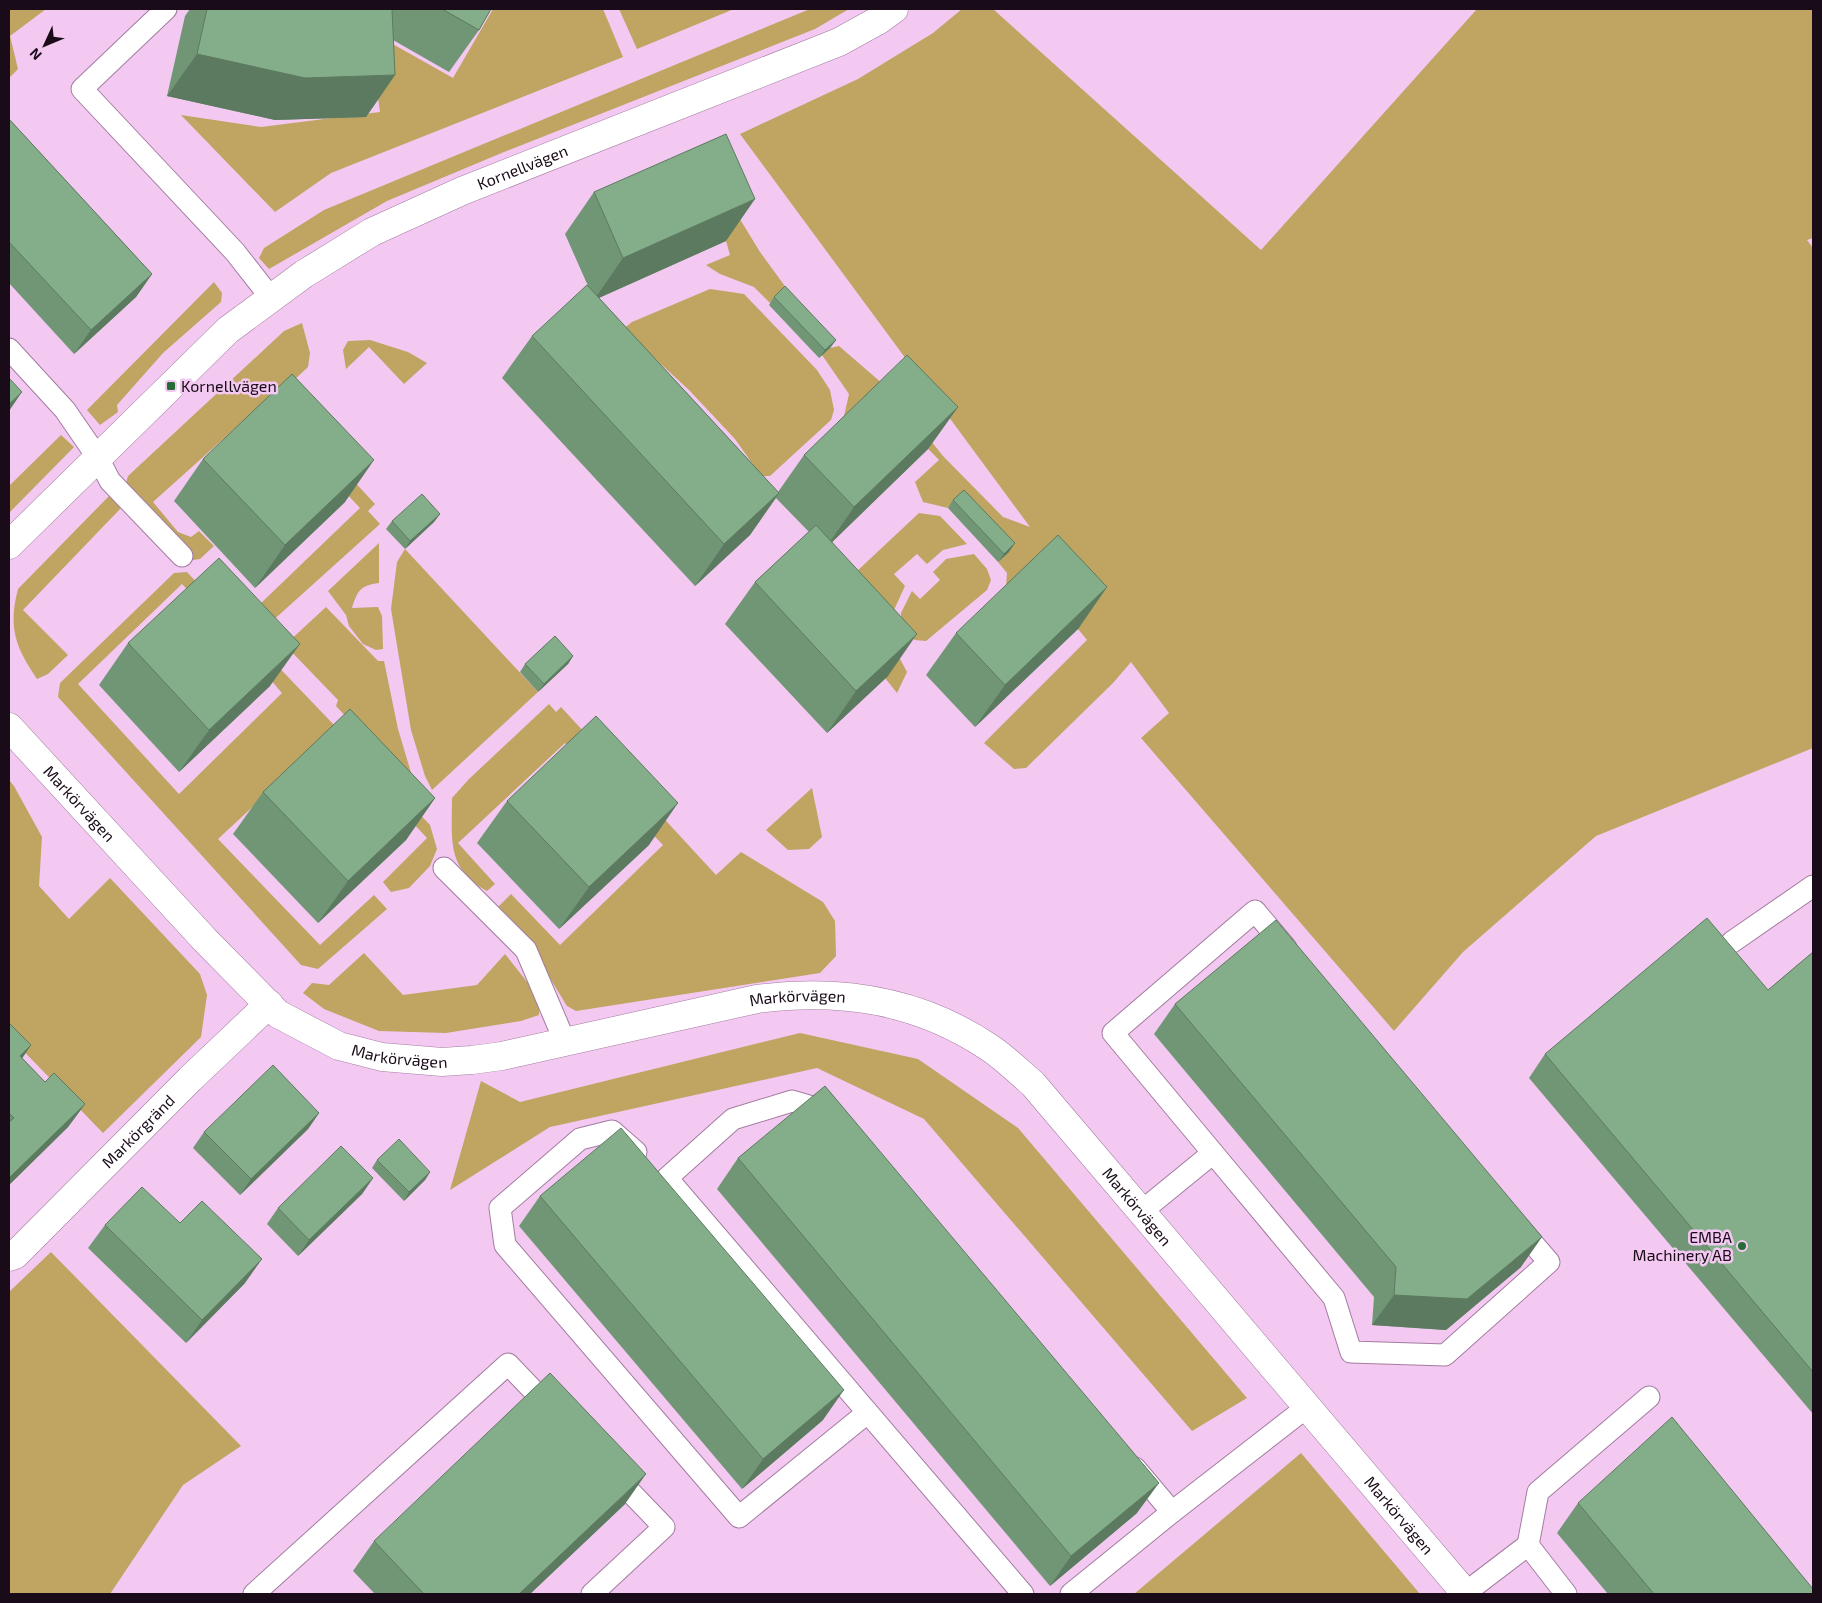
<svg xmlns="http://www.w3.org/2000/svg" width="1822" height="1603" font-family="'Exo 2',sans-serif">
<style>
.green{fill:#bfa462}
.lines{fill:none;stroke-linecap:round;stroke-linejoin:round}
.lane-casing{stroke:#a37ca1;stroke-width:23}
.street-casing{stroke:#a37ca1;stroke-width:29}
.lane{stroke:#fff;stroke-width:21}
.street{stroke:#fff;stroke-width:28}
.wall{fill:#719676}
.shaded-wall{fill:#5c7a60}
.building{fill:#83ae89;stroke:#5c7a60}
.poi-dot{fill:#276b36;stroke:#f3c9f1;stroke-width:2}
.labels{text-anchor:middle;stroke-width:5;stroke-linejoin:round;paint-order:stroke}
.street-label{font-size:16px;fill:#1a0b19;stroke:#f3c9f1}
.poi-label{font-size:16px;fill:#1a0b19;stroke:#f3c9f1;text-anchor:start}
</style>
<rect width="100%" height="100%" fill="#f3c9f1"/>
<!-- green -->
<g class="green">
<path d="M9,9H46L10,36L18,69L9,78Z"/>
<path d="M493,9H603L623,57L331,173L275,212L181,115L261,127L380,112L370,41L382,38L453,78Z"/>
<path d="M619,9H734L637,49Z"/>
<path d="M810,9H849L815,29L504,152L387,201L269,269L259,258L264,248L324,210Z"/>
<path d="M962,9H993L1261,250L1477,9H1813V238L1807,240L1813,248V748L1596,836L1463,952L1394,1031L1141,738L1169,713L1131,662L1113,683L1026,768L1014,769L984,743L1087,640L1078,629L1005,601L1007,573L998,562L1009,551L958,498L948,508L923,502L915,482L939,460L878,397L840,434L849,394L822,355L830,348L839,346L891,391L943,456L1003,517L1030,527L740,134L858,79L933,33Z"/>
<path d="M727,198L760,252L787,289L770,303L754,287L720,274L706,265L730,255L726,241Z"/>
<path d="M214,282L222,293L221,302L163,353L117,405L118,412L100,425L87,410Z"/>
<path d="M710,289L744,294L817,370L830,390L834,410L831,420L770,476H761L735,439L689,390L623,329L632,322Z"/>
<path d="M302,323L310,353L308,367L276,397L375,504L368,511L380,524L269,624L258,606L360,508L262,404L153,502L178,532L191,537L199,531L214,546L200,559L193,560L138,502L126,483L128,476L284,331Z"/>
<path d="M370,340L408,352L427,363L404,384L369,347L346,369L343,350L348,341Z"/>
<path d="M61,435L74,447L9,513V486Z"/>
<path d="M109,496L121,508L23,610L68,655L48,674L37,679C15,647 8,627 18,589Z"/>
<path d="M919,513L940,516L967,544L943,550L927,564L917,554L894,574L905,586L889,621L855,573Z"/>
<path d="M379,543V583C360,585 357,592 352,608L378,607L382,616L383,649L376,650L363,644L349,626L346,615L328,591Z"/>
<path d="M405,549L538,692L432,790L425,776L411,730L391,609L397,562Z"/>
<path d="M974,554L987,569L991,580L987,590L926,641L915,640L901,630V613L912,591L920,599L940,580L933,572L946,559Z"/>
<path d="M187,572L231,619L223,627L182,584L78,684L179,794L282,693L235,639L243,630L430,825L437,849L430,866L409,888L391,892L383,882L427,838L330,735L218,839L320,945L374,895L387,909L318,969L301,965L58,697L60,683L174,573Z"/>
<path d="M326,607L378,661H384L398,729L412,776L408,783L336,706L338,700L285,645Z"/>
<path d="M893,646L907,672L897,693L885,678L887,676Z"/>
<path d="M549,704L556,712L561,707L716,875L741,852L823,902L835,921L836,956L820,973L576,1011L567,1006L537,957L495,910L511,894L560,945L663,845L565,743L458,843L495,884L487,891C446,869 452,839 452,798L469,779Z"/>
<path d="M9,780L14,786L42,837L39,886L69,919L110,878L200,974L207,995L201,1037L103,1133L9,1036Z"/>
<path d="M812,788L822,837L809,849L788,850L766,830Z"/>
<path d="M364,953L403,995L477,985L505,954L539,997V1015L521,1021L446,1033L379,1031L324,1009L303,993L312,983L329,985Z"/>
<path d="M800,1033L918,1059L1018,1128L1247,1398L1192,1431L924,1119L817,1068L550,1127L450,1190L481,1081L520,1102Z"/>
<path d="M51,1252L241,1446L183,1485L110,1594H9V1292Z"/>
<path d="M1301,1453L1420,1594H1134Z"/>
</g>
<g class="lines">
<defs>
<g id="lane">
<path d="M166,9L82,89L235,252L271,298"/>
<path d="M9,349L65,410L98,458L110,481L182,556"/>
<path d="M444,868L526,950L565,1042"/>
<path d="M1732,942L1813,886"/>
<path d="M829,1112L792,1101L733,1119L667,1178L1023,1594"/>
<path d="M636,1152L612,1131L580,1139L500,1208L505,1245L739,1517L867,1413"/>
<path d="M1213,1153L1334,1298L1351,1352L1445,1355L1549,1262L1517,1225"/>
<path d="M1142,1211L1213,1153L1113,1033L1255,911L1286,948"/>
<path d="M1135,1468L1172,1512"/>
<path d="M1465,1593L1528,1545"/>
<path d="M254,1594L508,1364L552,1410"/>
<path d="M592,1594L664,1527L613,1474"/>
<path d="M1071,1594L1172,1512L1307,1407"/>
<path d="M1566,1594L1528,1545L1538,1492L1649,1397"/>
</g>
<g id="street">
<path id="s1" d="M9,545L228,330L304,274L372,232L462,191L839,42L879,20L894,9"/>
<path id="s2" d="M9,727L205,940L278,1014L339,1046L382,1057L442,1062L472,1060L502,1056L757,999C841,988 919,1000 990,1048C1005,1058 1019,1072 1033,1084L1466,1594"/>
<path id="s3" d="M9,1257L15,1255L190,1079L269,1004"/>
</g>
</defs>
<!-- lane casing -->
<use href="#lane" class="lane-casing"/>
<!-- street casing -->
<use href="#street" class="street-casing"/>
<!-- lane -->
<use href="#lane" class="lane"/>
<!-- street -->
<use href="#street" class="street"/>
</g>
<!-- wall -->
<g class="wall">
<path d="M190,9H491L479,30L449,72L393,40L395,75L366,117L275,120L167,96L185,16Z"/>
<path d="M9,119L152,274L136,297L74,354L9,283Z"/>
<path d="M594,192L726,241L599,298L778,492L804,455L958,407L928,449L832,542L888,676L827,733L725,624L755,582L809,532L776,498L750,535L695,586L502,378L532,336L588,286L565,234Z"/>
<path d="M774,297L836,340L830,348L819,358L769,305Z"/>
<path d="M203,459L345,502L255,588L174,501Z"/>
<path d="M953,500L1009,552L998,562L948,508Z"/>
<path d="M440,514L434,522L405,549L386,529L392,521Z"/>
<path d="M1107,587L1078,629L975,727L926,675L956,633Z"/>
<path d="M128,643L270,686L179,772L99,685Z"/>
<path d="M573,656L568,664L538,692L520,672L525,664Z"/>
<path d="M263,792L435,798L406,840L318,923L233,834Z"/>
<path d="M507,801L649,845L559,929L477,843Z"/>
<path d="M1813,952V1414L1529,1078L1545,1054L1768,990Z"/>
<path d="M1175,1004L1521,1267L1446,1330L1372,1325L1374,1297L1154,1034Z"/>
<path d="M9,1023L31,1045L22,1058L45,1082L85,1104L68,1127L9,1185Z"/>
<path d="M319,1113L308,1129L240,1195L193,1148L204,1132Z"/>
<path d="M738,1158L1137,1513L1050,1586L717,1189Z"/>
<path d="M377,1160L430,1172L425,1180L404,1201L372,1168Z"/>
<path d="M373,1178L362,1194L298,1256L267,1224L278,1208Z"/>
<path d="M540,1196L823,1420L742,1489L519,1226Z"/>
<path d="M180,1223L245,1283L186,1343L88,1248L105,1225Z"/>
<path d="M1578,1503L1813,1594H1608L1557,1533Z"/>
<path d="M625,1504L530,1594H375L353,1571L374,1541Z"/>
</g>
<!-- shaded-wall -->
<g class="shaded-wall">
<path d="M197,54L395,75L366,117L275,120L167,96Z"/>
<path d="M755,199L726,241L594,300L623,258Z"/>
<path d="M152,274L136,297L74,354L91,330Z"/>
<path d="M836,340L830,348L819,358L825,350Z"/>
<path d="M22,392L9,411V404Z"/>
<path d="M958,407L928,449L825,549L854,507Z"/>
<path d="M374,460L345,502L255,588L285,545Z"/>
<path d="M779,493L750,535L695,586L724,544Z"/>
<path d="M440,514L434,522L405,549L410,541Z"/>
<path d="M1015,543L1009,552L998,562L1004,554Z"/>
<path d="M1107,587L1078,629L975,727L1005,685Z"/>
<path d="M917,634L888,676L827,733L856,691Z"/>
<path d="M300,644L270,686L179,772L209,730Z"/>
<path d="M573,656L568,664L538,692L544,684Z"/>
<path d="M435,798L406,840L318,923L348,881Z"/>
<path d="M678,803L649,845L559,929L589,887Z"/>
<path d="M31,1045L15,1069L20,1056Z"/>
<path d="M85,1104L68,1127L9,1185V1178Z"/>
<path d="M319,1113L308,1129L240,1195L251,1179Z"/>
<path d="M430,1172L425,1180L404,1201L409,1192Z"/>
<path d="M373,1178L362,1194L298,1256L309,1240Z"/>
<path d="M1542,1237L1521,1267L1446,1330L1372,1325L1394,1295Z"/>
<path d="M262,1259L245,1283L186,1343L202,1320Z"/>
<path d="M844,1390L823,1420L742,1489L763,1459Z"/>
<path d="M646,1474L625,1504L530,1594H519Z"/>
<path d="M1159,1483L1137,1513L1050,1586L1071,1556Z"/>
</g>
<!-- building -->
<g class="building">
<path d="M207,9H392L395,75L305,78L197,54Z"/>
<path d="M442,9H491L479,30Z"/>
<path d="M9,119L152,274L91,330L9,242Z"/>
<path d="M726,134L755,199L623,258L594,192Z"/>
<path d="M587,285L779,493L724,544L532,336Z"/>
<path d="M785,286L836,340L825,350L774,297Z"/>
<path d="M907,355L958,407L854,507L804,455Z"/>
<path d="M292,374L374,460L285,545L203,459Z"/>
<path d="M9,378L22,392L9,404Z"/>
<path d="M964,490L1015,543L1004,554L953,500Z"/>
<path d="M422,494L440,514L410,541L392,521Z"/>
<path d="M816,525L917,634L856,691L755,582Z"/>
<path d="M1058,535L1107,587L1005,685L956,633Z"/>
<path d="M219,558L300,644L209,730L128,643Z"/>
<path d="M555,636L573,656L544,684L525,664Z"/>
<path d="M350,709L435,798L348,881L263,792Z"/>
<path d="M596,716L678,803L589,887L507,801Z"/>
<path d="M1707,918L1768,990L1813,952V1372L1545,1054Z"/>
<path d="M1276,920L1542,1237L1467,1299L1394,1295L1396,1267L1175,1004Z"/>
<path d="M9,1023L31,1045L20,1056L45,1082L54,1073L85,1104L9,1178V1122L14,1118L9,1113Z"/>
<path d="M273,1065L319,1113L251,1179L204,1132Z"/>
<path d="M825,1086L1159,1483L1071,1556L738,1158Z"/>
<path d="M621,1128L844,1390L763,1459L540,1196Z"/>
<path d="M399,1139L430,1172L409,1192L377,1160Z"/>
<path d="M341,1146L373,1178L309,1240L278,1208Z"/>
<path d="M142,1187L180,1223L202,1201L262,1259L202,1320L105,1225Z"/>
<path d="M550,1373L646,1474L519,1594H424L374,1541Z"/>
<path d="M1672,1417L1813,1589V1594H1654L1578,1503Z"/>
</g>
<!-- markers -->
<g class="poi-dot">
<rect x="166" y="381" width="10" height="10" rx="2.5"/>
<circle cx="1742" cy="1246" r="5"/>
</g>
<g class="labels">
<!-- street labels -->
<g class="street-label">
<text dy="6" stroke="none"><textPath href="#s1" startOffset="645">Kornellvägen</textPath></text>
<text dy="6" stroke="none"><textPath href="#s2" startOffset="104">Markörvägen</textPath></text>
<text dy="6" stroke="none"><textPath href="#s2" startOffset="929">Markörvägen</textPath></text>
<text dy="6" stroke="none"><textPath href="#s2" startOffset="524">Markörvägen</textPath></text>
<text dy="6" stroke="none"><textPath href="#s3" startOffset="181">Markörgränd</textPath></text>
<text dy="6" stroke="none"><textPath href="#s2" startOffset="1349">Markörvägen</textPath></text>
<text dy="6" stroke="none"><textPath href="#s2" startOffset="1754">Markörvägen</textPath></text>
</g>
<!-- poi labels -->
<g class="poi-label">
<text x="181" y="392">Kornellvägen</text>
<text x="1732" y="1243" text-anchor="end">EMBA<tspan x="1732" dy="18">Machinery AB</tspan></text>
</g>
</g>
<!-- border -->
<rect width="1822" height="1603" fill="none" stroke="#1a0b19" stroke-width="20"/>
<!-- north arrow -->
<g transform="translate(45 45) rotate(226)" stroke="#f3c9f1" stroke-width="4" paint-order="stroke">
<path d="M0-4L9 19L0 12L-9 19Z" fill="#1a0b19"/>
<text y="-8" font-size="14" font-weight="bold" text-anchor="middle" fill="#1a0b19">N</text>
</g>
</svg>
